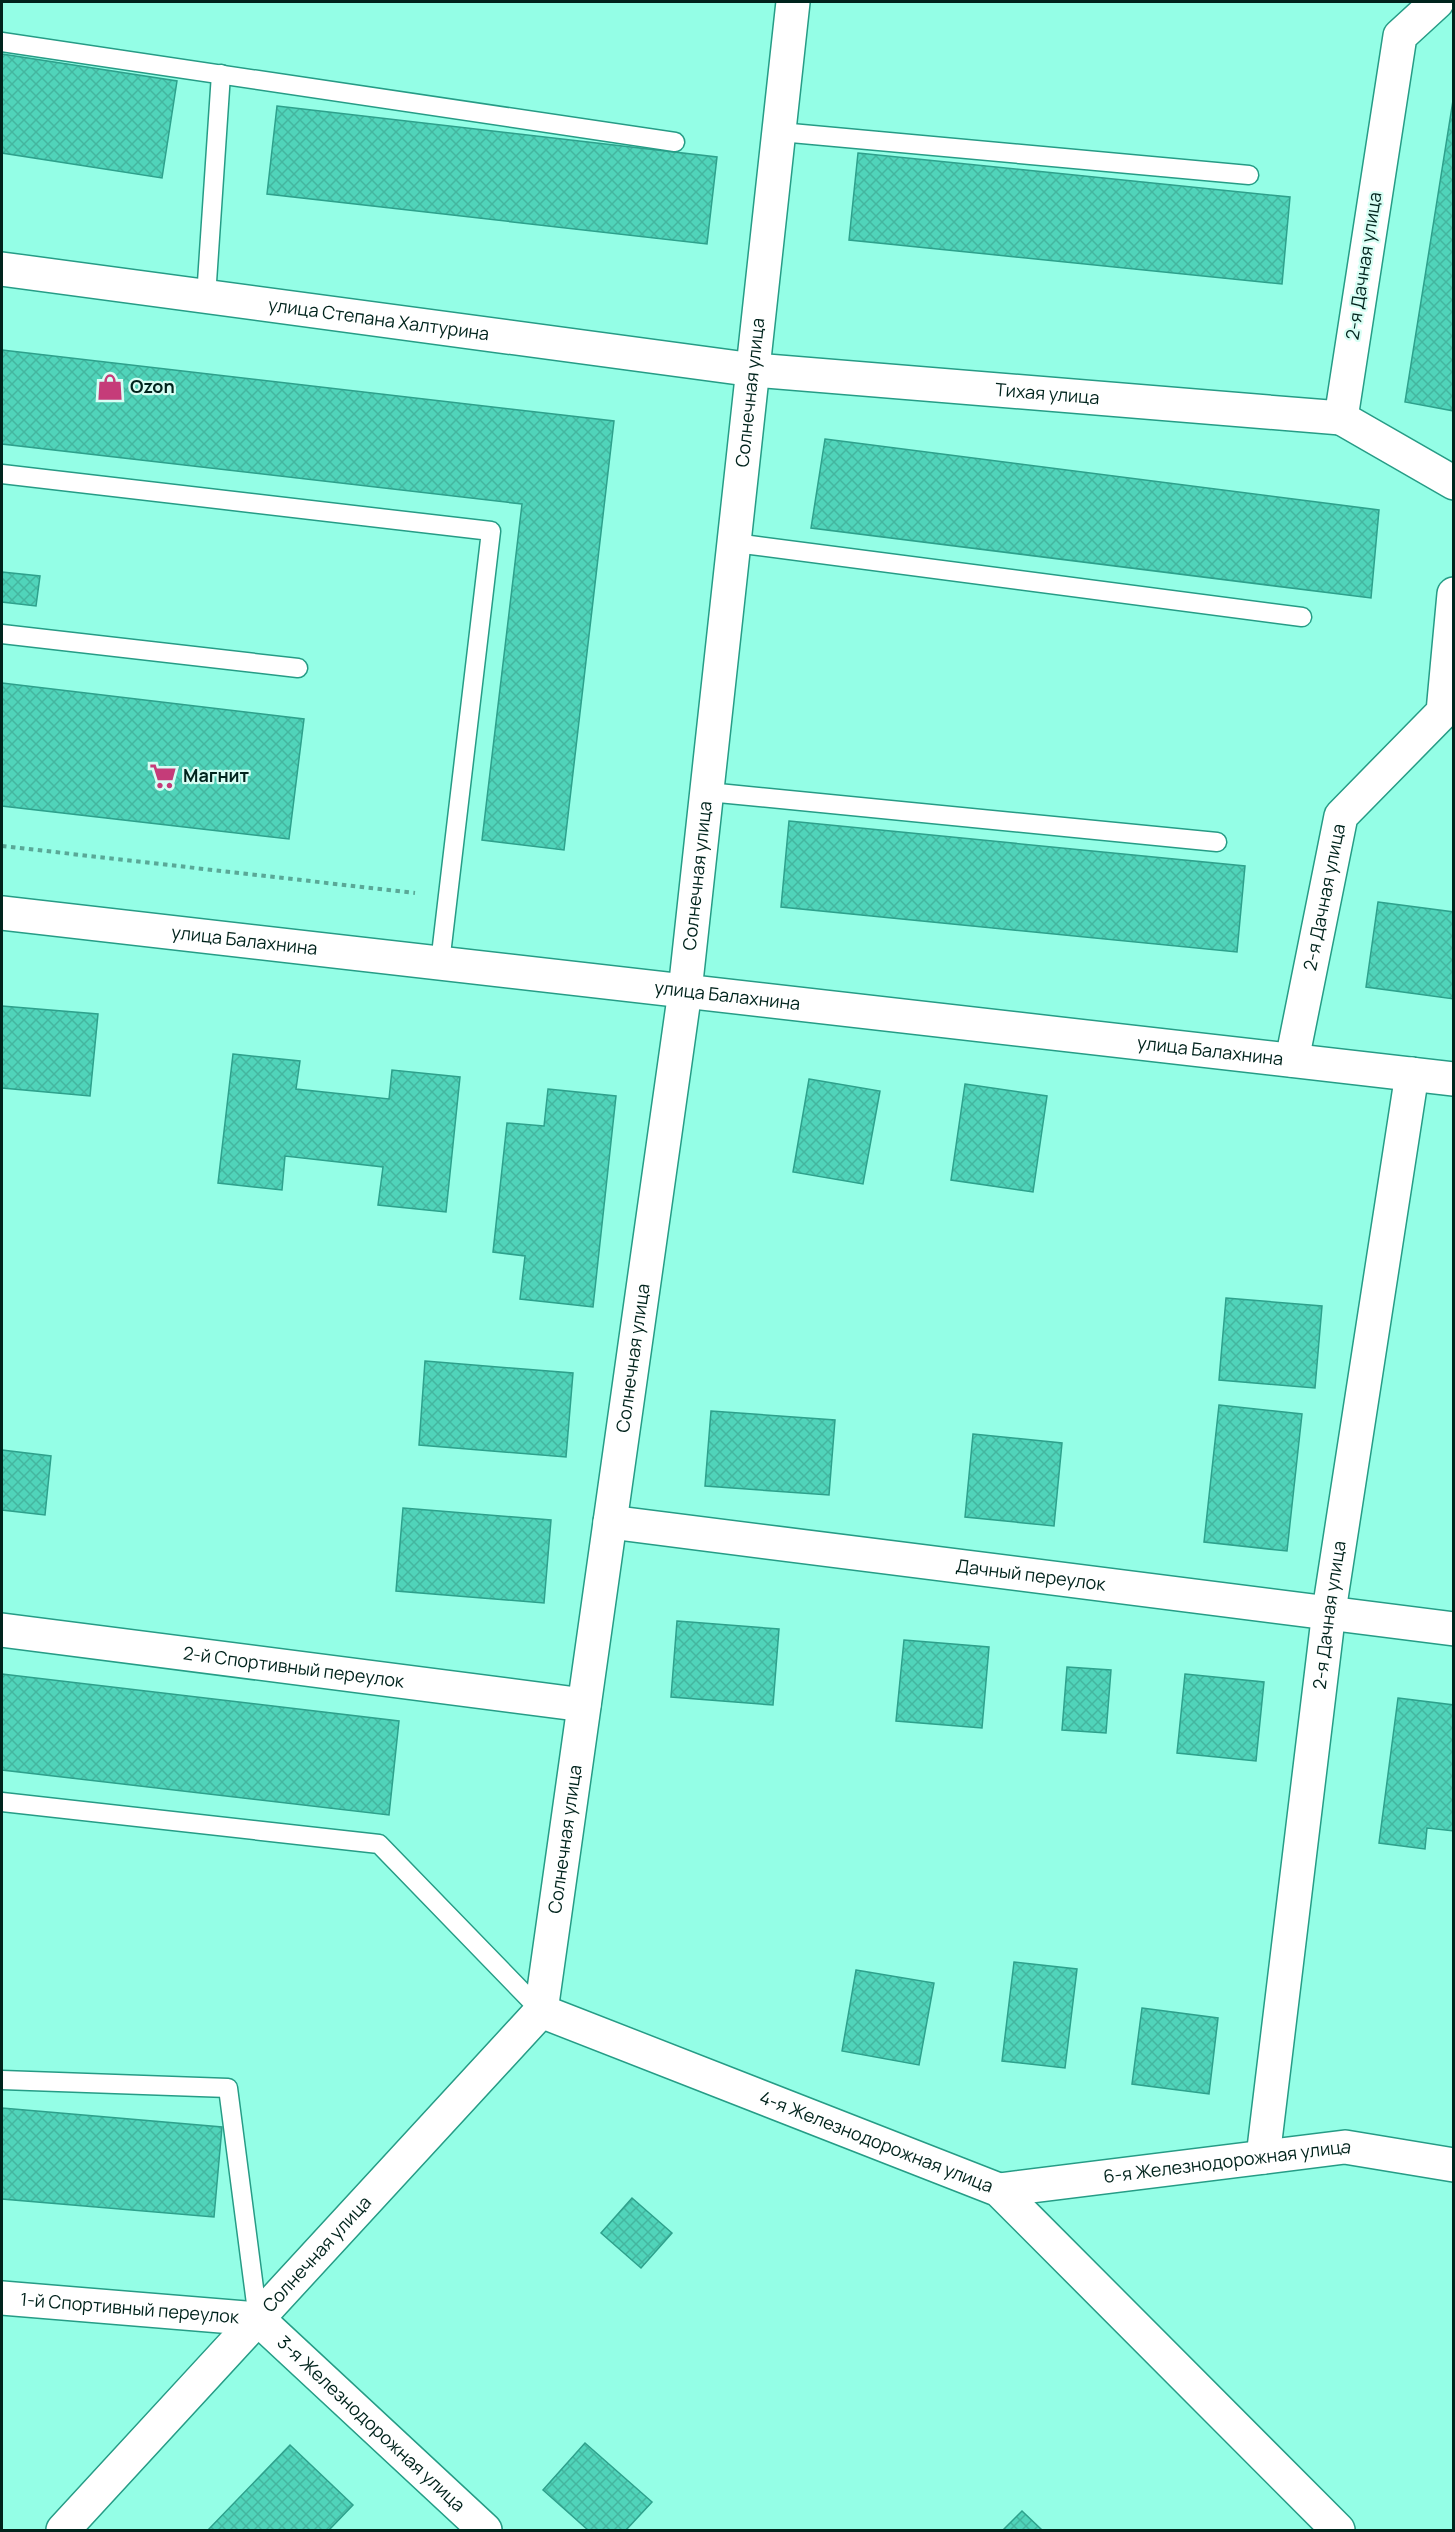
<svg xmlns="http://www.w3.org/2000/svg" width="1455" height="2532" font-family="Manrope,sans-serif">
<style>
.building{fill:url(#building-cross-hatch);stroke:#2ea18c;stroke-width:1.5}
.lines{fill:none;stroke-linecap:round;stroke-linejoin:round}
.service-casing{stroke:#269c86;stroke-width:21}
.minor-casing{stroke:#269c86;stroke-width:36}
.tertiary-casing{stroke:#269c86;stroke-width:36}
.path{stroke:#5aa897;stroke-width:4;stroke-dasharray:4.5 4.5;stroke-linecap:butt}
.service{stroke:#fff;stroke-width:18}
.minor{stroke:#fff;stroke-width:33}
.tertiary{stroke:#fff;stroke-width:33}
.labels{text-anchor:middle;stroke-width:4.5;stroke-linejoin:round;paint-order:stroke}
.street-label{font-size:18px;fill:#00231c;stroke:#d7fef4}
.poi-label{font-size:18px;font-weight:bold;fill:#00231c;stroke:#d7fef4;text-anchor:start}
</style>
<defs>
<pattern id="building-cross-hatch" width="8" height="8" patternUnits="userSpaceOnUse" patternTransform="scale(1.5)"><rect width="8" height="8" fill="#50d4ba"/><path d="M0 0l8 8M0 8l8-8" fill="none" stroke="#44b69f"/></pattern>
</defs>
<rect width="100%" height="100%" fill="#94fee6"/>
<!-- building -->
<g class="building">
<path d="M2,54L177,81L162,178L2,153Z"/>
<path d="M1454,94V411L1405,402Z"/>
<path d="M277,106L717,157L707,244L267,194Z"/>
<path d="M858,153L1290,197L1282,284L849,240Z"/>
<path d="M2,350L614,421L564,850L482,840L522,504L2,444Z"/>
<path d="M825,439L1379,510L1371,598L811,528Z"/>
<path d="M2,572L40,576L36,606L2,602Z"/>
<path d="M2,683L304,719L289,839L2,806Z"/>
<path d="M789,821L1245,866L1237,952L781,907Z"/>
<path d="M1378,902L1454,912V999L1366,987Z"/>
<path d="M2,1006L98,1014L90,1096L2,1088Z"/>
<path d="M233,1054L300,1061L296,1089L389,1099L392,1070L460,1077L446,1212L378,1205L383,1167L285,1156L282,1190L218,1183Z"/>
<path d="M809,1079L880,1091L863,1184L793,1172Z"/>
<path d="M965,1084L1047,1096L1033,1192L951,1180Z"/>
<path d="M548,1089L616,1096L593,1307L520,1299L525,1256L493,1252L507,1123L544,1126Z"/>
<path d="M1226,1298L1322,1306L1315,1388L1219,1380Z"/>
<path d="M425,1361L573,1373L566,1457L419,1445Z"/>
<path d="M1219,1405L1302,1414L1287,1551L1204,1542Z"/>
<path d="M711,1411L835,1420L829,1495L705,1486Z"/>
<path d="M973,1434L1062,1443L1054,1526L965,1517Z"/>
<path d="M2,1450L51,1456L45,1515L2,1510Z"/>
<path d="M403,1508L551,1520L544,1603L396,1591Z"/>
<path d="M677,1621L779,1629L773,1705L671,1697Z"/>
<path d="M904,1640L989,1647L982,1728L896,1721Z"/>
<path d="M1067,1667L1111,1670L1106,1733L1062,1730Z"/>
<path d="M2,1674L399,1721L389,1815L2,1770Z"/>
<path d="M1185,1674L1264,1682L1256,1761L1177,1753Z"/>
<path d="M1398,1698L1454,1705V1831L1427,1828L1425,1849L1379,1843Z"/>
<path d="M1014,1962L1077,1969L1065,2068L1002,2061Z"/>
<path d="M856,1970L934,1983L919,2065L842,2051Z"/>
<path d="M1142,2008L1218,2018L1209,2094L1132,2084Z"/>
<path d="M2,2108L222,2127L214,2217L2,2199Z"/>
<path d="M632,2198L672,2233L641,2268L601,2233Z"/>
<path d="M585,2443L652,2502L626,2530H588L543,2490Z"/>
<path d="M290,2445L353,2505L329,2530H208Z"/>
<path d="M1022,2511L1042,2530H1003Z"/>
</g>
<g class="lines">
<defs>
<g id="service">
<path d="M2,42L675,142"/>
<path d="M780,132L1249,175"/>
<path d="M206,297L221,74"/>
<path d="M2,474L491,531L440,963"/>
<path d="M735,543L1302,617"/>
<path d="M2,634L298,668"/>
<path d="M708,792L1217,842"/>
<path d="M2,1802L379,1844L541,2011"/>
<path d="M2,2080L228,2088L258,2319"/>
</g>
<g id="minor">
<path d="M1437,2L1400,36L1341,418L1454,483"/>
<path id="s1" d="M2,269L754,370L1341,418"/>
<path id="s2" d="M685,991L793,2"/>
<path id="s3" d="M1292,1060L1341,816L1443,712L1454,594"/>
<path id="s4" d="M610,1522L1454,1629"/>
<path id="s5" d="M2,1630L584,1705"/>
<path id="s6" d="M541,2011L999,2190L1338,2530"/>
<path id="s7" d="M1263,2157L1329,1611L1412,1074"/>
<path id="s8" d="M999,2190L1345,2147L1454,2165"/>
<path id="s9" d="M2,2298L258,2319L485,2530"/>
</g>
<g id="tertiary">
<path id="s10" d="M2,913L1454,1079"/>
<path id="s11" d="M63,2530L541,2011L685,991"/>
</g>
</defs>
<!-- service casing -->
<use href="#service" class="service-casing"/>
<!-- minor casing -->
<use href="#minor" class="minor-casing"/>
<!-- tertiary casing -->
<use href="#tertiary" class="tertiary-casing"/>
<!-- path -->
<path class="path" d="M2,846L415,893"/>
<!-- service -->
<use href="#service" class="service"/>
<!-- minor -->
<use href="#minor" class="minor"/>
<!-- tertiary -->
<use href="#tertiary" class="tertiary"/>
</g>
<!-- icons -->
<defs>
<symbol id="shop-bare" viewBox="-9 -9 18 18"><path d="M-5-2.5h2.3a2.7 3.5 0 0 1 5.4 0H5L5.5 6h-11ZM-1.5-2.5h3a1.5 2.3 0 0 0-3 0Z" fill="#c53c79" stroke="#d7fef4" stroke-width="2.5" paint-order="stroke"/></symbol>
<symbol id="supermarket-bare" viewBox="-9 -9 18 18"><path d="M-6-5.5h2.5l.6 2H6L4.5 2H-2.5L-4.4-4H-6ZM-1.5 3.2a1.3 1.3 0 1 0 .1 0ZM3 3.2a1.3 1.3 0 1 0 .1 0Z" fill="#c53c79" stroke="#d7fef4" stroke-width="2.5" paint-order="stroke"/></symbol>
</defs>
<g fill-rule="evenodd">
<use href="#shop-bare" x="91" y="368" width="38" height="38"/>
<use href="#supermarket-bare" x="144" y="757" width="38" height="38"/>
</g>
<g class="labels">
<!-- street labels -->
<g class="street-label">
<text transform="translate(1364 266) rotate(-81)" y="6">2-я Дачная улица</text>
<text dy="6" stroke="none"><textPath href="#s1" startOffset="380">улица Степана Халтурина</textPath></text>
<text dy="6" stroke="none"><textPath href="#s2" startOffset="602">Солнечная улица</textPath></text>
<text dy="6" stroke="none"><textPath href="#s1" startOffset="1053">Тихая улица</textPath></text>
<text dy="6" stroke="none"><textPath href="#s2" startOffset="116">Солнечная улица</textPath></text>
<text dy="6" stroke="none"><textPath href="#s3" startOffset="166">2-я Дачная улица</textPath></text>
<text dy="6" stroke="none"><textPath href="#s10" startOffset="244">улица Балахнина</textPath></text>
<text dy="6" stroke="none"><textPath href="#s10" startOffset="730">улица Балахнина</textPath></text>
<text dy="6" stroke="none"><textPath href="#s10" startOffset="1216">улица Балахнина</textPath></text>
<text dy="6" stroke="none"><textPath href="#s11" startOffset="1365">Солнечная улица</textPath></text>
<text dy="6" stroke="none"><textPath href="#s4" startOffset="424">Дачный переулок</textPath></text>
<text dy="6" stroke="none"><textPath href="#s7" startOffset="546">2-я Дачная улица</textPath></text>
<text dy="6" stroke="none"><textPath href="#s5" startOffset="294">2-й Спортивный переулок</textPath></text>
<text dy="6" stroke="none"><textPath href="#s11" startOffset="879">Солнечная улица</textPath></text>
<text dy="6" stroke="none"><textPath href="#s6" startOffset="360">4-я Железнодорожная улица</textPath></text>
<text dy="6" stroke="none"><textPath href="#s8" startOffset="230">6-я Железнодорожная улица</textPath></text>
<text dy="6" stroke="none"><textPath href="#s11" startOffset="375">Солнечная улица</textPath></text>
<text dy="6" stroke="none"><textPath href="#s9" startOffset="128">1-й Спортивный переулок</textPath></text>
<text dy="6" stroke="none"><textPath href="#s9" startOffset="411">3-я Железнодорожная улица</textPath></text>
</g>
<!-- poi labels -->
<g class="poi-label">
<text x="130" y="393">Ozon</text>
<text x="183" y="782">Магнит</text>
</g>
</g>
<!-- border -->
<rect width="1455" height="2532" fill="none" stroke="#00231c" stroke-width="6"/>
</svg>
